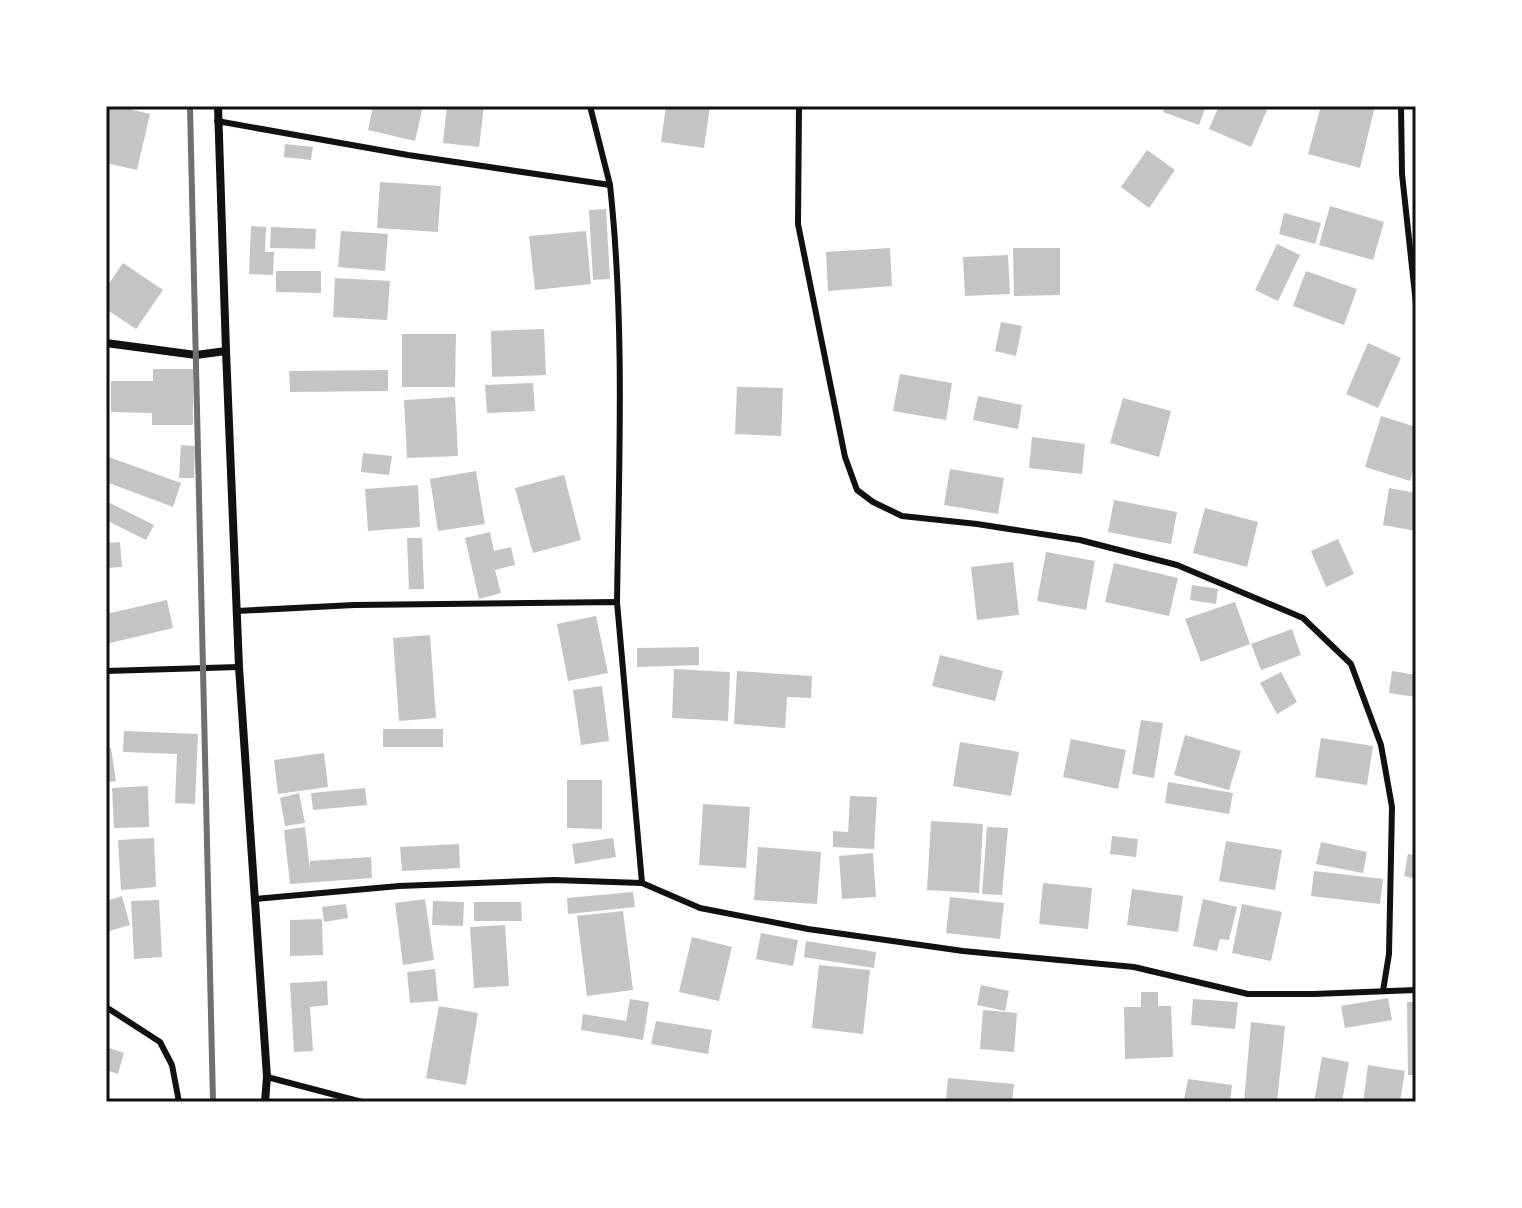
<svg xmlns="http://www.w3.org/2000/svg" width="1522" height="1208" font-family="'Golos Text',sans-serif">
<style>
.building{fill:#c4c4c4}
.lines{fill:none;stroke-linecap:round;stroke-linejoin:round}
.service{stroke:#111;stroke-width:6}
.minor{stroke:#111;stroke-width:8}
.rail{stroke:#707070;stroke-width:6}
.neatline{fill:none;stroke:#111;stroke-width:3}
</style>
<rect width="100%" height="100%" fill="#fff"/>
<!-- building -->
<g class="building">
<path d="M107,106H116L150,114L137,170L106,163Z"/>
<path d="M373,106H423L415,141L368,130Z"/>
<path d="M447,106H484L479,147L443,143Z"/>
<path d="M666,106H710L704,148L661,142Z"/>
<path d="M1165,106H1206L1199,125L1163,112Z"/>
<path d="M1219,106H1258L1267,110L1251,147L1209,129Z"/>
<path d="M1321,106H1375L1360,168L1308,154Z"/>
<path d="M285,144L313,147L311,160L284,157Z"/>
<path d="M1147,150L1175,170L1149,208L1121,187Z"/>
<path d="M380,182L441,186L438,232L377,228Z"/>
<path d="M1330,206L1384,222L1373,260L1319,245Z"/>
<path d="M606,209L610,279L593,280L589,210Z"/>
<path d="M1284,213L1321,223L1315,244L1279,234Z"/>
<path d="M251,226L266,227L265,252H274L273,275L249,274Z"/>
<path d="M271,227L316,229L315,249L270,248Z"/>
<path d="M341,231L388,234L385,271L338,267Z"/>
<path d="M586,231L591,284L535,290L529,236Z"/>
<path d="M1277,244L1300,255L1278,301L1255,290Z"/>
<path d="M890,248L892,286L828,291L826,252Z"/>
<path d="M1013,248H1060V295L1014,296Z"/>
<path d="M1008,255L1010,294L965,296L963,257Z"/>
<path d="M123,263L163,290L136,329L106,309V288Z"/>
<path d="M276,271H321V293L276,292Z"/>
<path d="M1306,271L1357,289L1344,325L1293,306Z"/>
<path d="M335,278L390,281L387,320L333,317Z"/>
<path d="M1001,322L1022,326L1016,356L995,351Z"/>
<path d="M544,329L546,375L492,377L491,331Z"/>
<path d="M402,334H456L455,387H402Z"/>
<path d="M1368,343L1401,358L1378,408L1346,394Z"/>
<path d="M153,369H193V425H152V413L111,412V381H153Z"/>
<path d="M388,370V391L290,392L289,371Z"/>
<path d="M900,374L952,383L946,420L893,411Z"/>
<path d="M533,383L535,411L487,413L485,385Z"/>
<path d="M737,387L783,388L781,436L735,434Z"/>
<path d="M978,396L1022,405L1018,429L973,420Z"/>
<path d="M455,397L458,456L407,458L404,400Z"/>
<path d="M1123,398L1171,411L1159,457L1110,443Z"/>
<path d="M1381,416L1416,427V462L1410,481L1365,467Z"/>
<path d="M1032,437L1085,444L1082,474L1029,468Z"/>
<path d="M181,445L195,446L194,478H179Z"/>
<path d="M363,453L392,456L389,475L361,472Z"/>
<path d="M106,456L181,483L173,507L106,482Z"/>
<path d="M950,469L1004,478L998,514L944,505Z"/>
<path d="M476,471L485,524L438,531L430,479Z"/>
<path d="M564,475L581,540L533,553L515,488Z"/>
<path d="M418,485L420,527L368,531L365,489Z"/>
<path d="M1389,488L1416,493V531L1383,525Z"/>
<path d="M1114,500L1177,512L1171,544L1108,532Z"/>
<path d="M106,501L154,525L146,540L106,520Z"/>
<path d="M1205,508L1258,522L1247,567L1193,553Z"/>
<path d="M490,532L494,551L511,547L515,565L495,570L501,593L479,599L465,538Z"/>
<path d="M407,538H422L424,589H409Z"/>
<path d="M1338,539L1354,574L1326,587L1311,551Z"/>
<path d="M120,542L122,567L106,568V543Z"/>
<path d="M1046,552L1095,561L1086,610L1037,601Z"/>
<path d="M1013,562L1019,615L977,620L971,567Z"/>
<path d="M1114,563L1178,578L1169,616L1105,602Z"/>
<path d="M1192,585L1218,589L1216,604L1190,600Z"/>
<path d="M167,600L173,628L106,644V614Z"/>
<path d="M1235,602L1250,644L1201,662L1185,619Z"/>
<path d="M596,616L608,673L568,681L557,624Z"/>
<path d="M1292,629L1301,655L1261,670L1251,644Z"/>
<path d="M430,635L436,718L399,721L393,638Z"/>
<path d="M699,647V665L637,667V648Z"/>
<path d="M940,655L1003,671L995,701L932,686Z"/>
<path d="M674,669L730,672L728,721L672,718Z"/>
<path d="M737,671L812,676L811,698L787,697L785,728L734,724Z"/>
<path d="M1392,671L1416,675V697L1389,693Z"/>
<path d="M1281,672L1297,702L1277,714L1260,683Z"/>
<path d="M602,686L609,741L581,745L573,690Z"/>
<path d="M1141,720L1163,723L1154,778L1132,774Z"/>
<rect x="383" y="729" width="60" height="18"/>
<path d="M124,731L198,734L195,804L175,803L177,754L123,752Z"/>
<path d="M1185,735L1241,751L1229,790L1174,775Z"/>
<path d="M1321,738L1373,746L1367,785L1315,777Z"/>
<path d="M1071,739L1126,750L1118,789L1063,777Z"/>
<path d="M960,742L1019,752L1011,796L953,786Z"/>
<path d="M106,748H111L116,781L106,782Z"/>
<path d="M324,753L328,787L278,794L274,760Z"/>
<path d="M567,780H602V829L567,828Z"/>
<path d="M1168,782L1233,793L1229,814L1165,803Z"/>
<path d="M148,786L149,827L114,828L112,788Z"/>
<path d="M365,788L367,805L313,810L311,793Z"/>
<path d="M299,793L305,823L285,826L280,798Z"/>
<path d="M850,796L877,797L874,849L833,847V831L848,832Z"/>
<path d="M703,804L750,807L746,868L699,865Z"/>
<path d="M931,821L983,824L979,893L927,890Z"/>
<path d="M305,827L310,870V861L371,857L372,878L290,884L284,830Z"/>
<path d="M987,827L1008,828L1002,895L982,894Z"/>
<path d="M1112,836L1138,839L1136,857L1110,854Z"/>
<path d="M154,838L156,887L121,890L118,840Z"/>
<path d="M613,838L616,857L575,864L572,844Z"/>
<path d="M1226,841L1282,850L1275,890L1219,881Z"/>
<path d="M1321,842L1367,852L1363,873L1316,864Z"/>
<path d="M459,844L460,868L402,871L400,847Z"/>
<path d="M758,847L821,852L817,904L754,900Z"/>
<path d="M873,853L876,897L842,899L839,856Z"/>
<path d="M1408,854L1416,855V879L1404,876Z"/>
<path d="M1314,871L1383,879L1380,904L1311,896Z"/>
<path d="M1043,883L1092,888L1088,929L1039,924Z"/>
<path d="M1132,889L1183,896L1178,932L1127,925Z"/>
<path d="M633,892L635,907L568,914L567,898Z"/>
<path d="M122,896L130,925L106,932V901Z"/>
<path d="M950,897L1004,903L1000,939L946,933Z"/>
<path d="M425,899L434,960L403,965L395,903Z"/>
<path d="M1203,899L1237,907L1229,940L1220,939L1217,951L1193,946Z"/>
<path d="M159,900L162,957L134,959L131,901Z"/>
<path d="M433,901L464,902L463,926L432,925Z"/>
<path d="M474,902H521L522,921H474Z"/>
<path d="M346,904L348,918L324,922L322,907Z"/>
<path d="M1242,904L1282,912L1271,961L1232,953Z"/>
<path d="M623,911L633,990L587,996L577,916Z"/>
<path d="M322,919L323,955L290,956V920Z"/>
<path d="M505,925L509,986L474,988L470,927Z"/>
<path d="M761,933L798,940L793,966L756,959Z"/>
<path d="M692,937L732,947L719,1001L679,992Z"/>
<path d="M806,941L876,952L874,968L804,957Z"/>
<path d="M819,965L870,970L863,1034L812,1028Z"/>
<path d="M435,969L438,1001L410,1003L407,972Z"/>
<path d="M327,981L328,1005L310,1007L313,1051L294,1052L290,983Z"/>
<path d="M981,985L1009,991L1005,1011L977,1005Z"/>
<path d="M1141,992H1158V1006H1171L1173,1057L1125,1059L1124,1007H1141Z"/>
<path d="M1388,998L1392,1020L1345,1028L1341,1006Z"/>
<path d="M630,999L649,1002L643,1040L581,1030L583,1014L626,1021Z"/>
<path d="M1193,999L1238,1002L1235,1029L1191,1025Z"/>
<path d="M1407,1002H1416V1075H1408Z"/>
<path d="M439,1006L478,1013L466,1085L426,1078Z"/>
<path d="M983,1010L1017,1013L1014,1052L980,1049Z"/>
<path d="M656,1021L712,1030L708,1054L651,1044Z"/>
<path d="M1251,1022L1285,1026L1277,1102H1244Z"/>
<path d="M106,1047L124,1053L118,1074L106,1070Z"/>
<path d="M1322,1057L1349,1062L1342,1102H1314Z"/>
<path d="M1368,1065L1405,1071L1400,1102H1363Z"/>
<path d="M948,1078L1014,1084L1012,1102H980L946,1099Z"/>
<path d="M1188,1079L1232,1085L1230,1102L1184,1100Z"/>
</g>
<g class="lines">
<!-- service -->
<g class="service">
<path d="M799,106L798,224L845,457L857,490L873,502L902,516L977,524L1080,540L1177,565L1303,618L1351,664L1381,745L1392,807L1389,954L1383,991"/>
<path d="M1401,106L1402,174L1416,304"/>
<path d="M217,121L408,155L610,185L590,106"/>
<path d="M610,185C625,324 619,463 617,602"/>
<path d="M237,611L354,605L617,602L642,883"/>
<path d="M106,671L239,667"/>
<path d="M255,899L399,886L554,880L642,883L700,908L808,929L963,951L1134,967L1248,994H1314L1416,990"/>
<path d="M106,1007L160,1042L172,1065L179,1102"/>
<path d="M267,1077L362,1102"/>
</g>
<!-- minor -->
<g class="minor">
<path d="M218,106L226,351L239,667L267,1077L265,1102"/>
<path d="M106,343L196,355L226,351"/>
</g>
<!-- rail -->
<path class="rail" d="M190,106L213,1102"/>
</g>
<!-- border -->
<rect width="1522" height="1208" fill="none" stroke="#ffffff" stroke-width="216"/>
<rect x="108" y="108" width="1306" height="992" class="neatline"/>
</svg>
